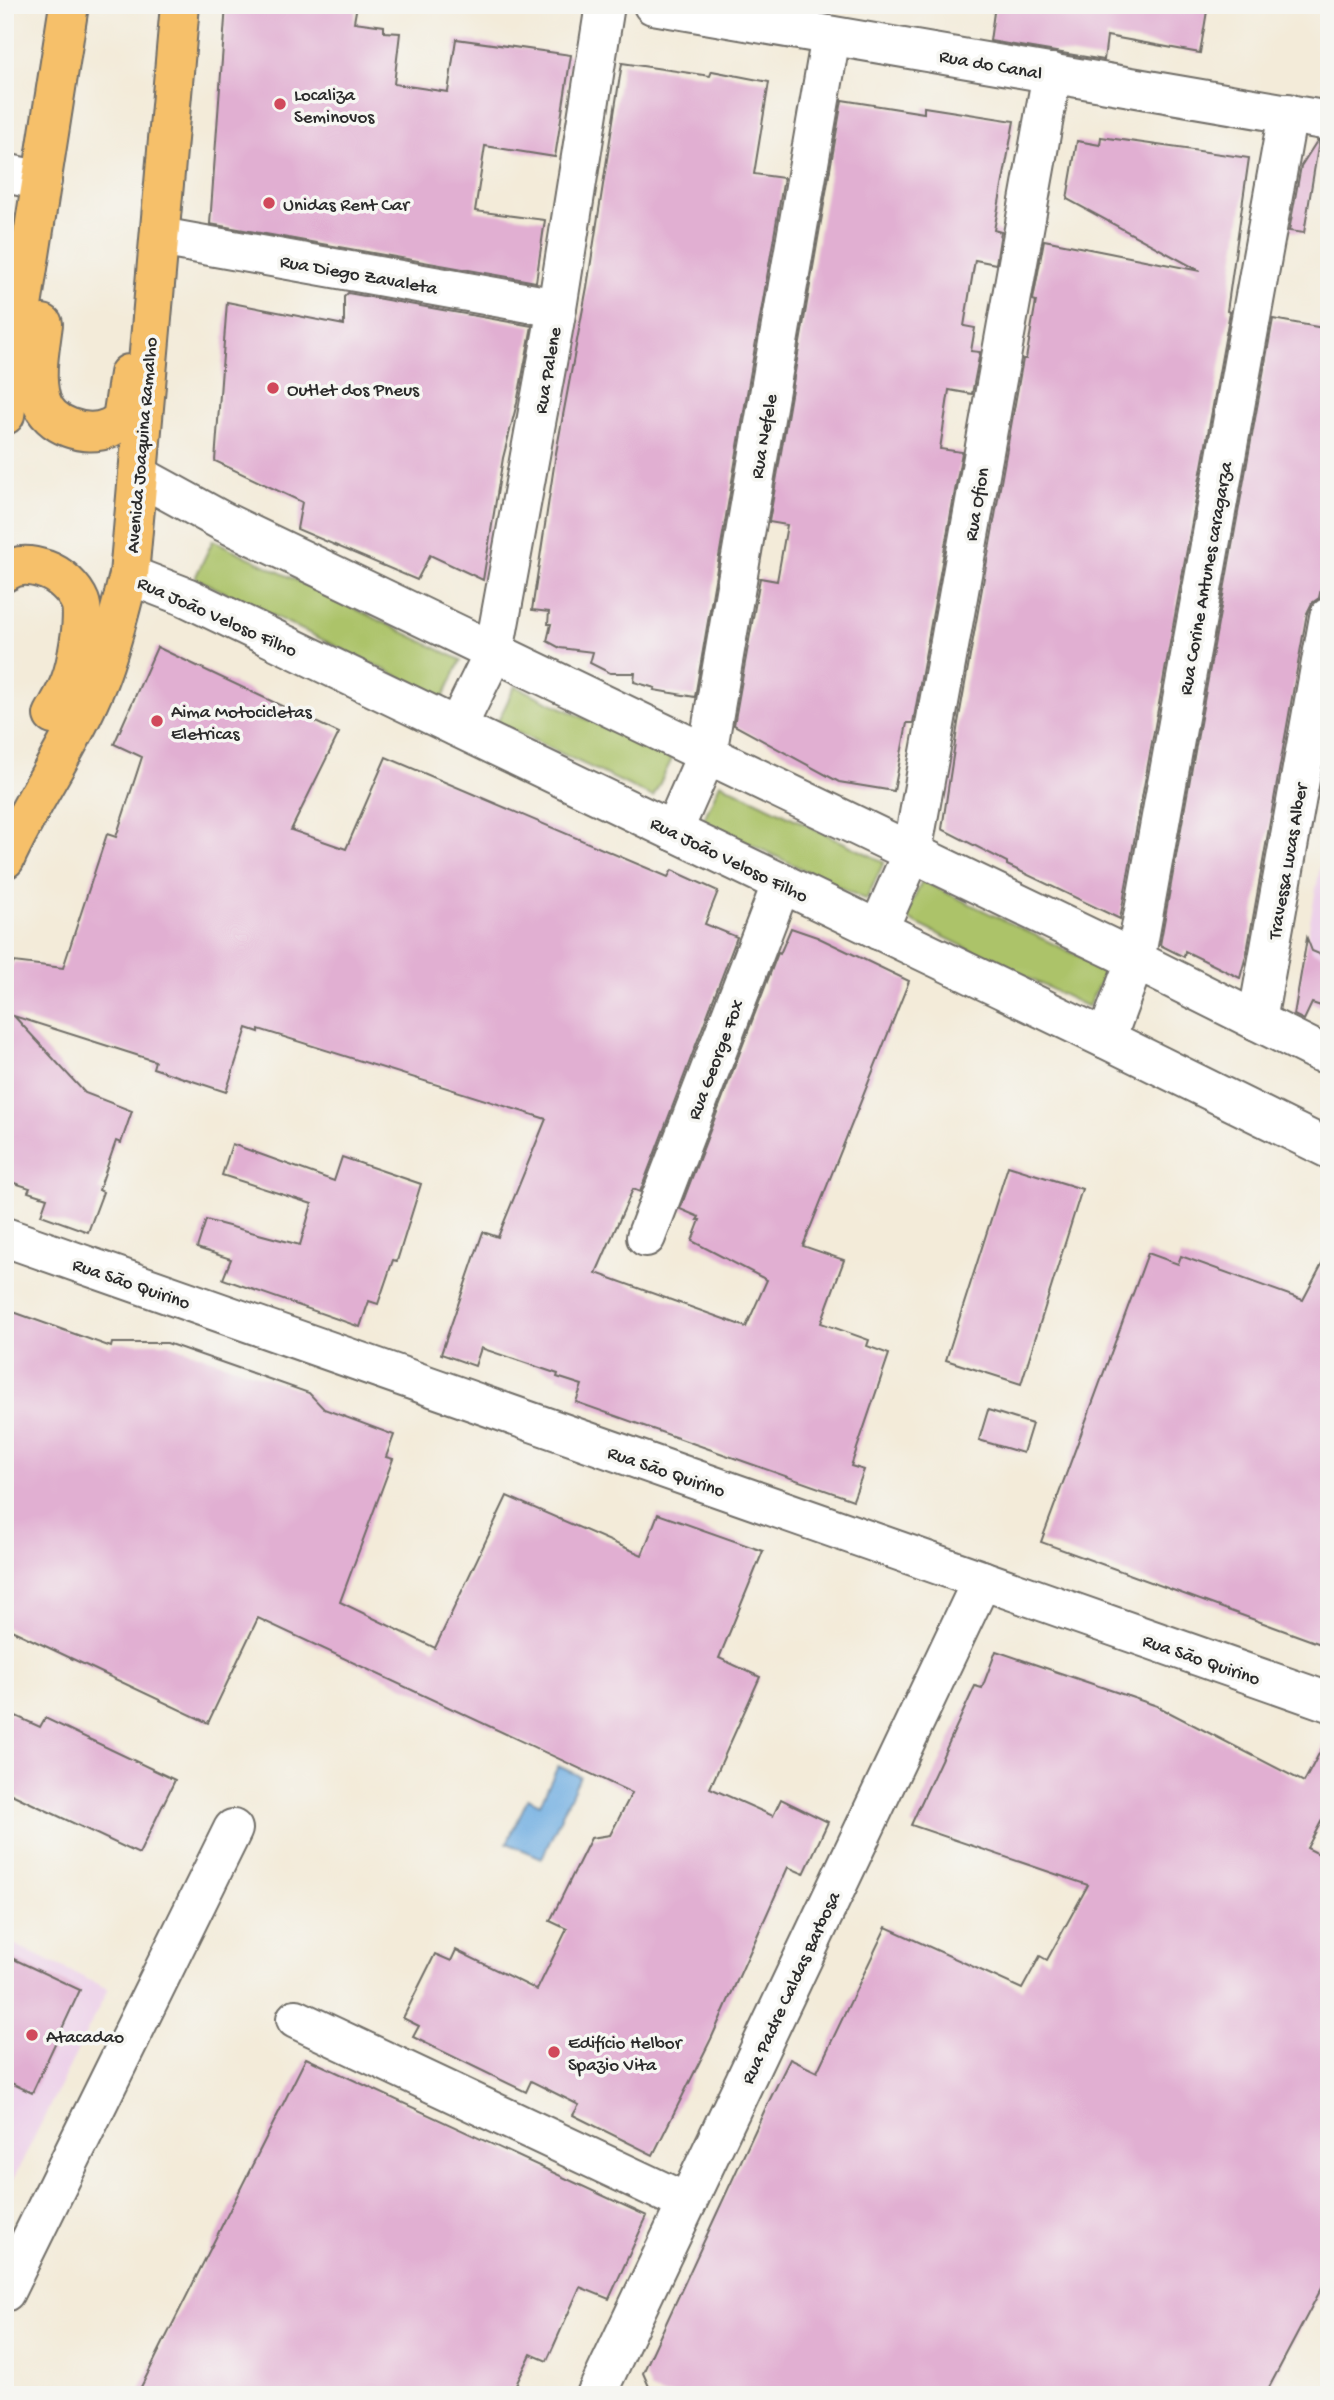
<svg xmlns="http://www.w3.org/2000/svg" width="1334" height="2400" font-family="'Gochi Hand',sans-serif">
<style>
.built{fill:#edd1e9}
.green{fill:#acc369;stroke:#6c774a;stroke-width:2}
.water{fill:#6fade1;stroke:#4d6c86;stroke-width:2}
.building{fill:#e1afd2}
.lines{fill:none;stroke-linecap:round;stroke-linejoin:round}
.minor-casing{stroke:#716e68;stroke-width:42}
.major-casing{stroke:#716e68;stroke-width:42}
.minor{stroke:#fff;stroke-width:38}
.major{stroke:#f6c06b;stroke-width:38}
.poi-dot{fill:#d1495b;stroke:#f6f6f2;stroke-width:2.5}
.labels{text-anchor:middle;stroke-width:7;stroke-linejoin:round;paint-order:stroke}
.street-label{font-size:19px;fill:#2b2b2b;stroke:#f6f6f2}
.poi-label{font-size:19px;fill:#2b2b2b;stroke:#f6f6f2;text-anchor:start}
</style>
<rect width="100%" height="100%" fill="#f6f6f2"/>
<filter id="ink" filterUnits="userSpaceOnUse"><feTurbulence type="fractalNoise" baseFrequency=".0143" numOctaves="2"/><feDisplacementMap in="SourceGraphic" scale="14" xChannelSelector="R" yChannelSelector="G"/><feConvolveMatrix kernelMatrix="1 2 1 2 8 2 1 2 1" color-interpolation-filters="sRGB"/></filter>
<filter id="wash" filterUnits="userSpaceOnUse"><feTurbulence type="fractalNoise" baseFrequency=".00686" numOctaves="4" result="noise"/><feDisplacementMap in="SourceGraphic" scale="28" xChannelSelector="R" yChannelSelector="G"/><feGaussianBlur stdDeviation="1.57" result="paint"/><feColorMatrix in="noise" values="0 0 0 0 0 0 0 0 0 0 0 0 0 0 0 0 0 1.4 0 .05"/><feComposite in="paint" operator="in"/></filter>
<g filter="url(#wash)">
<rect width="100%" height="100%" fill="#f3ebd9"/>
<!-- built -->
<g class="built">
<path d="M1329,817V1011L1306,1000L1298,988Z"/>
<path d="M5,1940L108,1989L5,2196Z"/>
</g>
<!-- green -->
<g class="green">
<path d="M213,540L461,660L443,698L195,578Z"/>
<path d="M515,686L672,759L653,797L497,723Z"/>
<path d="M720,783L884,862L866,900L703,821Z"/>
<path d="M922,881L1106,969L1088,1007L905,918Z"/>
</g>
<!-- water -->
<path class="water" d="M558,1766L580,1776L542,1858L507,1843L528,1798L540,1804Z"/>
<g id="blocks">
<!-- building -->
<g class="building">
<path d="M226,5H357L354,22L384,26V32L400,33L394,84L448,92L456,39L571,55L555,157L485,146L475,211L545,220L536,282L210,224Z"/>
<path d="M995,5H1208L1200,53L1107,36L1104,60L990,41Z"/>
<path d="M622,63L710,76L712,71L769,82L754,174L784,178L695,697L654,690L655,688L634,682L635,673H610L590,663L593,652L560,648L547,641L551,624H548L549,612L532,610L556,453L587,287Z"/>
<path d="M842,100L924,113V107L1014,121L994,230L1001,232L996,264L975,260L964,326L975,328L971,351L980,352L972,394L949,390L940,449L962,452L913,723H907L894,791L839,782L734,725L760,578L777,581L787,525L769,522Z"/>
<path d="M1101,137L1249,158L1227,311L1230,312L1120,919L1007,865V862L942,829L958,723L1023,359H1026L1036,301L1033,300L1044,240L1200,271L1067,199L1077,141L1100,145Z"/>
<path d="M1317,141H1319L1304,233L1289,231L1301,166Z"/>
<path d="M348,293L532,326L517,403L503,458L483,580L430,555L417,580L297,529L302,502L215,461L227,302L344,325V297Z"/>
<path d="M1273,319L1329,329V550L1319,598L1312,603L1307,613L1247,952L1240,978L1185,951L1184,957L1160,945Z"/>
<path d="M157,647L339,733L291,830L346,849L386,757L668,877L672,870L718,891L705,924L737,937L640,1192L633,1189L596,1273L746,1327L767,1280L692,1241L700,1220H697L699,1217L680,1209L778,953L780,954L791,928L817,937L909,981L803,1246L844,1260L821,1323L869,1340L867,1346L889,1354L851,1466L864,1470L853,1500L576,1402L582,1385L557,1377L558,1374L481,1348L475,1366L441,1354L483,1232L498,1237L546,1119L259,1029V1032L247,1028L226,1092L153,1068L155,1061L14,1016L85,1093L132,1111L121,1143L116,1141L99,1190L103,1192L88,1232L41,1215L47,1198L28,1192L30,1188L5,1180V980L14,962L63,968L107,834L116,837L142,757L114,744Z"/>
<path d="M1307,938L1312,951L1329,958V969L1324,979L1329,990L1321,1006L1312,1003L1304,1020L1294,1015Z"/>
<path d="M232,1144L334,1181L342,1157L421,1184L397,1261L393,1260L378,1304L369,1301L360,1327L223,1279L231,1259L197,1248L206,1220L300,1245L312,1204L222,1175Z"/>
<path d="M1008,1166L1082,1189L1021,1384L946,1360Z"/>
<path d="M1329,1251V1647L1041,1542L1148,1253L1178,1264L1181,1256L1303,1300Z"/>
<path d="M5,1309L111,1347L112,1343H167L309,1393L324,1409L394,1435L386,1457L393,1459L340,1602L435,1648L507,1496L642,1555L658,1514L763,1551L719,1658L760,1677L710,1788L773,1816L781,1799L828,1822L804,1874L788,1867L711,2039L653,2155L573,2115L579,2105L531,2081L526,2092L413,2037L419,2026L403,2018L435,1954L451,1961L456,1950L537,1990L567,1929L550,1921L591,1838L610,1835L632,1793L258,1618L208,1723L5,1627Z"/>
<path d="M988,1410L1032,1424L1023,1453L979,1440Z"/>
<path d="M996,1651L1157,1706L1304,1782L1329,1735V1807L1307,1848L1329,1859V2274L1265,2395H662L650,2389L643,2373L767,2105L790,2059L817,2072L886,1927L1022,1989L1040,1956L1047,1960L1088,1885L911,1825L975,1686L982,1688Z"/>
<path d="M5,1711L40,1727L45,1718L175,1780L139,1854L5,1791Z"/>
<path d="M5,1955L80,1990L32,2093L5,2080Z"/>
<path d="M306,2058L647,2216L609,2299L580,2287L547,2361L531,2354L511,2395H137Z"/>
</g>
</g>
</g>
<g filter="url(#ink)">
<use href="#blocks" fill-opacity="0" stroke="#716e68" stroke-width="2"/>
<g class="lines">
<defs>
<g id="minor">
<path d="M653,5L1329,121"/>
<path d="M5,173L42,181"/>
<path d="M160,237L557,308"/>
<path d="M138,475L222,521L1115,950L1319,1052"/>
<path d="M129,575L186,597L1106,1039L1329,1149"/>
<path d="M457,727L494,652L557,308L605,5"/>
<path d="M673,831L707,754L831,36"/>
<path d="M878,930L912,853L1052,73"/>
<path d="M1257,1021L1329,617"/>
<path d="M1106,1039L1135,961L1288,113"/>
<path d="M5,1237L1329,1702"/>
<path d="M646,1237L782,882"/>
<path d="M296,2019L687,2203"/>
<path d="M5,2292L233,1829"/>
<path d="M596,2395L982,1580"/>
</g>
<g id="major">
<path d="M43,324C40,348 34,376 41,400C48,426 86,438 109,428C114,426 118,422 122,419L129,374"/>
<path d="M5,415L69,5"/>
<path d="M5,572C19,563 31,565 46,570C60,575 74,588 80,602C86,617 76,667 70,682C66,693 59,704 53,715"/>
<path d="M5,859C33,797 74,742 99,678C112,645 120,610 129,575L180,5"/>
</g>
</defs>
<!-- minor casing -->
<use href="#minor" class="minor-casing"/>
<!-- major casing -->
<use href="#major" class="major-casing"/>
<!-- minor -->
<use href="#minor" class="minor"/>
<!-- major -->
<use href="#major" class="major"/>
</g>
</g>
<!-- markers -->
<g class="poi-dot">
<circle cx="280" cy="104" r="7"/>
<circle cx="269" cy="203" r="7"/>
<circle cx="273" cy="388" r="7"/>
<circle cx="157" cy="721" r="7"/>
<circle cx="32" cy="2035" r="7"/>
<circle cx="554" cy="2052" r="7"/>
</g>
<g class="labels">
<!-- street labels -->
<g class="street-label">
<text transform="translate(991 63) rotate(10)" y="7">Rua do Canal</text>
<text transform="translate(359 273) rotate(10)" y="7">Rua Diego Zavaleta</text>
<text transform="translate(546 370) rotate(-80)" y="7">Rua Palene</text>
<text transform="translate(762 436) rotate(-80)" y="7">Rua Nefele</text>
<text transform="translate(140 445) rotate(-85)" y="7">Avenida Joaquina Ramalho</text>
<text transform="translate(975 504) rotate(-80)" y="7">Rua Ofion</text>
<text transform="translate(1204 578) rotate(-80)" y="7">Rua Corine Antunes caragarza</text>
<text transform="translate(218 615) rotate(24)" y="7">Rua João Veloso Filho</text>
<text transform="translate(730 858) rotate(26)" y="7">Rua João Veloso Filho</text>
<text transform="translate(1286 861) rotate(-80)" y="7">Travessa Lucas Alber</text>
<text transform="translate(714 1059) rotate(-69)" y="7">Rua George Fox</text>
<text transform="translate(132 1282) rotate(19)" y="7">Rua São Quirino</text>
<text transform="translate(667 1470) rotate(19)" y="7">Rua São Quirino</text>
<text transform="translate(1202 1658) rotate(19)" y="7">Rua São Quirino</text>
<text transform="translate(789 1987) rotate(-65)" y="7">Rua Padre Caldas Barbosa</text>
</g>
<!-- poi labels -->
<g class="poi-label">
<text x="294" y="100">Localiza<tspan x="294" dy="22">Seminovos</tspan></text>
<text x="283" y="210">Unidas Rent Car</text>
<text x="287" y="395">Outlet dos Pneus</text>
<text x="171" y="717">Aima Motocicletas<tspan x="171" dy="22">Eletricas</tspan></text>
<text x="46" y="2042">Atacadao</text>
<text x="568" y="2048">Edifício Helbor<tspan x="568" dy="22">Spazio Vita</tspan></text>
</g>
</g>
<!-- margin -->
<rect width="1334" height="2400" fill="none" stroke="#f6f6f2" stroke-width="28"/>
</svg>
